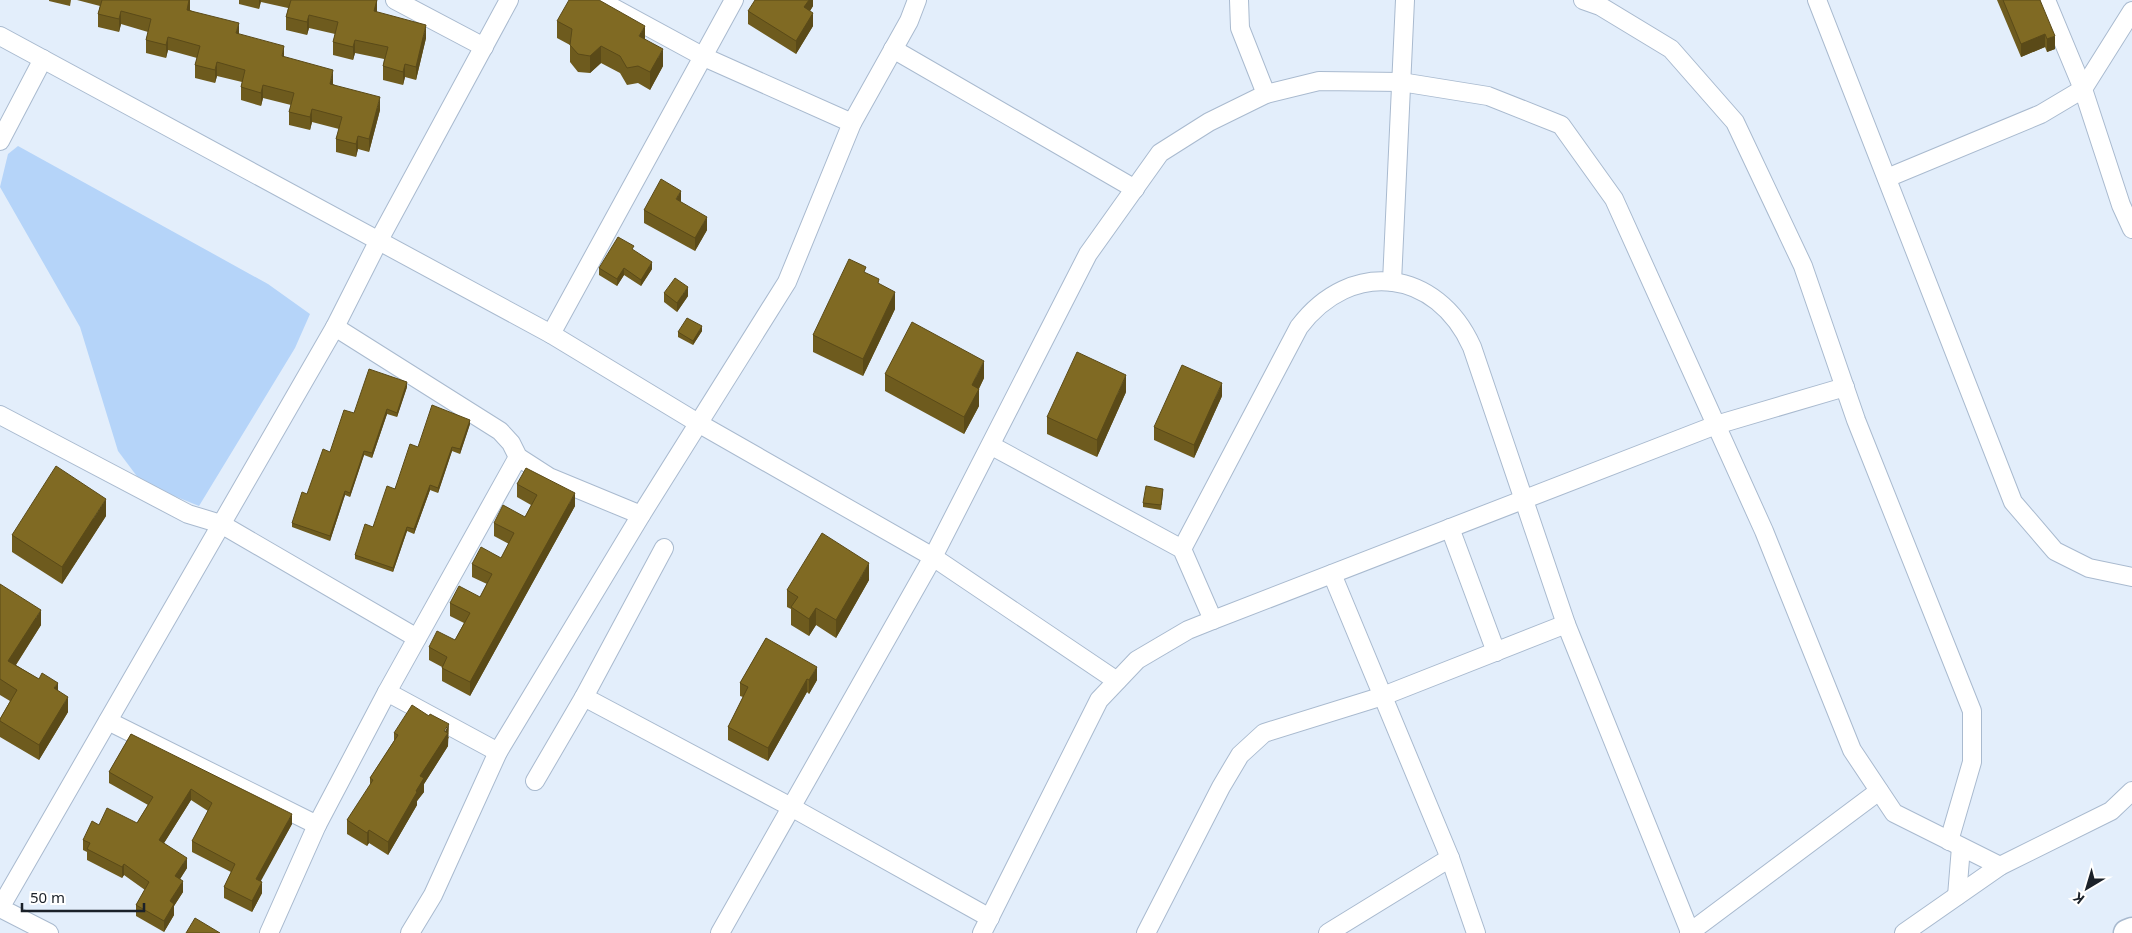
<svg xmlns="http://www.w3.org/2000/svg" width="2132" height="933" font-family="'Noto Sans',sans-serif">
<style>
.green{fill:#b5d4f9}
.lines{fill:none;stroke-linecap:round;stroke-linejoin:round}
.minor-casing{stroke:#a9bacf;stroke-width:20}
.highway-casing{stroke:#a9bacf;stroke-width:29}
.minor{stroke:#fff;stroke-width:18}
.highway{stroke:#fff;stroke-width:26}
.wall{fill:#6e5b1e}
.shaded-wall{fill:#5a4a18}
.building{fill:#806a23;stroke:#5a4a18}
</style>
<rect width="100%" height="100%" fill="#e3eefb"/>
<!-- green -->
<path class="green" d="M18,146L268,284L310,314L295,348L199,506L142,483L118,451L80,327L0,187L8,154Z"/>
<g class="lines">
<defs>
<g id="minor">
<path d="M395,0L484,47"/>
<path d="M599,0L704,57L852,123"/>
<path d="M1239,0L1240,28L1266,94"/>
<path d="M1583,0L1600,6L1671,49L1735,122L1803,266L1856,420L1972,711V762L1949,841"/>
<path d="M1817,0L2013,502L2055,551L2089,568L2132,577"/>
<path d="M2046,0L2083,89L2121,205L2132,229"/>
<path d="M0,36L551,334L698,423L933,557L1117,681"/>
<path d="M893,49L1135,189"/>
<path d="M0,141L43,59"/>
<path d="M1887,178L2041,114L2083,89L2132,11"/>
<path d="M1392,282L1405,0"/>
<path d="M335,327L500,431L511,443L518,457L549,477L641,515"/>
<path d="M551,334L734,0"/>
<path d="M0,415L188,514L221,524L417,638"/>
<path d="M992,446L1182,549L1213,620"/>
<path d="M1450,528L1496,652"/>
<path d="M1182,549L1299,327C1351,258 1437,269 1472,347L1566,624L1690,932"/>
<path d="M1332,574L1450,858L1476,933"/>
<path d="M387,692L498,752"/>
<path d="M584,697L791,807L990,918"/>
<path d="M108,721L317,825"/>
<path d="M535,781L584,697L664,548"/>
<path d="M1957,896L1961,847"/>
<path d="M49,933L0,908L335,327L379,240L509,0"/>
<path d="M269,933L317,825L387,692L518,457"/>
<path d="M410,933L433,895L498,752L641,515L787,282L852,123L909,21L917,0"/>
<path d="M720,933L933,557L1088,254L1160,153L1209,122L1266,94L1319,81L1401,82L1488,96L1561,125L1614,199L1764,531L1852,750L1894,813L2000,866"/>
<path d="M982,933L1099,700L1137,660L1188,630L1213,620L1716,425L1845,387"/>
<path d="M1146,933L1221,787L1240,755L1264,733L1383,696L1566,624"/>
<path d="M1328,933L1450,858"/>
<path d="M1689,933L1879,791"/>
<path d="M1904,933L2000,866L2111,811L2132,791"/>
</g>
<path id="highway" d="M2127,933L2132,931"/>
</defs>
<!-- minor casing -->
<use href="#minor" class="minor-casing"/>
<!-- highway casing -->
<use href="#highway" class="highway-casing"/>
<!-- minor -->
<use href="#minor" class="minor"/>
<!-- highway -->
<use href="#highway" class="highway"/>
</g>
<!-- wall -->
<g class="wall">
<path d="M49,0H71L70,6L49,1Z"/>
<path d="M77,0H190V10L284,57L333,83V84L380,110L369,152L358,149L356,157L336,152V139L339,129L312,122L310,130L289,125V112L291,105L263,98L261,106L241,100V87L242,82L217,76L215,83L195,78V65L197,58L168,50L166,58L146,53V40L148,32L121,24L119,32L98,27V14L100,6Z"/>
<path d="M239,0H377V12L426,38L416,80L405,77L403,85L383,80V66L384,59L355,53L353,60L333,55V42L335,34L309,28L307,35L286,30V17L288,8L261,2L259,9L239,4Z"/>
<path d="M813,0V6L810,11L813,26L796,54L748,24V11Z"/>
<path d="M1997,0H2040L2055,49L2047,52L2045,47L2021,57Z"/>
<path d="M557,21L645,39L663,66L650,90L638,83L627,85L620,73L601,63L590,73L578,72L570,62V45L557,38Z"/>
<path d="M681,202L707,230L695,251L644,223V210Z"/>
<path d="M634,251L652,269L641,286L624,275L617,286L599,275V268Z"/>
<path d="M866,273L879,284L895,309L863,376L813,352V335Z"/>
<path d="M664,293L688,296L677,312L664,302Z"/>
<path d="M702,331L693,345L678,337V332Z"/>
<path d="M885,374L984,378L979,389V406L964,434L885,391Z"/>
<path d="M407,387L397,417L387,414L372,458L364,455L350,497L345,495L330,541L292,527V523L330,452L354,413Z"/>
<path d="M1126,392L1097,457L1047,434V417Z"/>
<path d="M1222,396L1194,458L1154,440V427Z"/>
<path d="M470,424L460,454L452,451L438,493L430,490L414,534L407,531L393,572L355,559V555L373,527L418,447Z"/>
<path d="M517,484L575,506L470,696L442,681V667L429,660V647L455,640L464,623L450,616V603L480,597L487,584L472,577V564L501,558L509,544L494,536V523L525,517L531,505L517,497Z"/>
<path d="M1163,493L1161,510L1143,507V503Z"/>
<path d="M106,516L62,584L12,552V535Z"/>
<path d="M869,580L836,638L816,625L809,636L791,625V609L787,607V590Z"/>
<path d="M0,584L41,625L16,665L58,691L68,712L39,760L0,737V719L10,701L0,695Z"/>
<path d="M766,638L817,680L809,694L807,692L768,761L728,740V727L743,697L740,696V683Z"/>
<path d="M394,733L449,737L448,739V746L424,784V792L417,801V805L388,855L369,843L367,846L347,834V820L370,786V778L394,741Z"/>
<path d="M131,734L292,824L260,881L262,893L252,912L224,898V887L231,872L192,852V841L208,811L191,800L164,843L187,868L180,879L183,892L174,906V915L164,932L136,916V905L145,890L124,875L122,878L87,860V852L83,850V840L99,825L137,823L148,805L109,783V772Z"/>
</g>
<!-- shaded-wall -->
<g class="shaded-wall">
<path d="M189,0H190V11L187,10Z"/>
<path d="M259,0H261L259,9Z"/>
<path d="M377,0V13L374,11Z"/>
<path d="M809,0H813V6L804,20V7Z"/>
<path d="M121,11V24L119,32V19Z"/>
<path d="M813,13V26L796,54V41Z"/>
<path d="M309,15V28L307,35V22Z"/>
<path d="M239,23V36L236,33Z"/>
<path d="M426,25V38L416,80V67Z"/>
<path d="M645,26V43L639,36Z"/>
<path d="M2045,34V47L2021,57V44Z"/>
<path d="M2055,36V49L2047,52V39Z"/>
<path d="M168,37V50L166,58V45Z"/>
<path d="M355,40V53L353,60V47Z"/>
<path d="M284,46V59L282,56Z"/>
<path d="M601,46V63L590,73V56Z"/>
<path d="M663,49V66L650,90V72Z"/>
<path d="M217,62V76L215,83V70Z"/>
<path d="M405,64V77L403,85V72Z"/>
<path d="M333,70V83L330,97V84Z"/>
<path d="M263,85V98L261,106V93Z"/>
<path d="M380,97V110L369,152V139Z"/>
<path d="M312,109V122L310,130V117Z"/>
<path d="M358,136V149L356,157V144Z"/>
<path d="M681,191V204L676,199Z"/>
<path d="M707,217V230L695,251V238Z"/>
<path d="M652,262V269L641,286V280Z"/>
<path d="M624,268V275L617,286V279Z"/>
<path d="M688,287V296L677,312V303Z"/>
<path d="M895,292V309L863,376V359Z"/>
<path d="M702,326V331L693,345V341Z"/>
<path d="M984,361V378L972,402V385Z"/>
<path d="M1126,375V392L1097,457V440Z"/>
<path d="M407,382V387L397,417V413Z"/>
<path d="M1222,383V396L1194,458V445Z"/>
<path d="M979,389V406L964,434V417Z"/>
<path d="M387,409V414L372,458V453Z"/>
<path d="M470,420V424L460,454V449Z"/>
<path d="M452,447V451L438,493V488Z"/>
<path d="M364,451V455L350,497V493Z"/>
<path d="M430,485V490L414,534V529Z"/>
<path d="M345,491V495L330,541V536Z"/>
<path d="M575,493V506L470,696V682Z"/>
<path d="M106,499V516L62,584V567Z"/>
<path d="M407,527V531L393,572V568Z"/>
<path d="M869,563V580L836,638V620Z"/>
<path d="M816,608V625L809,636V619Z"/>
<path d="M41,610V625L8,677V661Z"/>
<path d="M817,667V680L809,694V680Z"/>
<path d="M807,679V692L768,761V748Z"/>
<path d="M58,683V698L54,688Z"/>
<path d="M68,697V712L39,760V745Z"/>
<path d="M449,724L448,746L424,784V792L417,801V805L388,855V842L416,791L420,776Z"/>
<path d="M191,789V800L159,851V840Z"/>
<path d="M292,814V824L256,890V879Z"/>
<path d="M369,830V843L367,846V833Z"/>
<path d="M187,858V868L175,887V876Z"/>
<path d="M124,864V875L122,878V867Z"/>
<path d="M183,881V892L174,906V915L164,932V921L170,901Z"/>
<path d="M262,882V893L252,912V901Z"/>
</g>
<!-- building -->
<g class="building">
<path d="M102,0H189L187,10L239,23L236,33L284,46L282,56L333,70L330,84L380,97L369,139L358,136L356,144L336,139L342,117L312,109L310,117L289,112L294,93L263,85L261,93L241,87L245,70L217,62L215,70L195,65L200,46L168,37L166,45L146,40L151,19L121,11L119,19L98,14Z"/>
<path d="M291,0H377L374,11L426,25L416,67L405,64L403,72L383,66L388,47L355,40L353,47L333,42L338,22L309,15L307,22L286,17Z"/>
<path d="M569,0H599L645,26L639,36L663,49L650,72L638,66L627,68L620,56L601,46L590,56L578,54L570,45L572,29L557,21Z"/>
<path d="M755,0H809L804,7L813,13L796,41L748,11Z"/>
<path d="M2003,0H2040L2055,36L2047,39L2045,34L2021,44Z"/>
<path d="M661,179L681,191L676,199L707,217L695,238L644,210Z"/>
<path d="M618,237L634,246L632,249L652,262L641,280L624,268L617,279L599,268Z"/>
<path d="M849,259L866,267L864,272L879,279L878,283L895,292L863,359L813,335Z"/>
<path d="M675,278L688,287L677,303L664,293Z"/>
<path d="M687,318L702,326L693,341L678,332Z"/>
<path d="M912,322L984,361L972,385L979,389L964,417L885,374Z"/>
<path d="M1077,352L1126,375L1097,440L1047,417Z"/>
<path d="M1182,365L1222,383L1194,445L1154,427Z"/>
<path d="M369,369L407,382L397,413L387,409L372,453L364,451L350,493L345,491L330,536L292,523L302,492L307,494L323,449L330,452L344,410L354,413Z"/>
<path d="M432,405L470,420L460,449L452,447L438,488L430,485L414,529L407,527L393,568L355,555L365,524L373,527L387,486L395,489L410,444L418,447Z"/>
<path d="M56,466L106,499L62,567L12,535Z"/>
<path d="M526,468L575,493L470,682L442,668L447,657L429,647L437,631L455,640L470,613L450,603L459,586L480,597L492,574L472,564L481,547L501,558L514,533L494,523L503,505L525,517L537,495L517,484Z"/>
<path d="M1146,486L1163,489L1161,505L1143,503Z"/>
<path d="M822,533L869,563L836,620L816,608L809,619L791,607L798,597L787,590Z"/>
<path d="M0,584L41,610L8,661L39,679L42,673L58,683L54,688L68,697L39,745L0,721V719L17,690L0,679Z"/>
<path d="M766,638L817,667L809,680L807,679L768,748L728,727L748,687L740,683Z"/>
<path d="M412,705L429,716L430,714L449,724L444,731L448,733L420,776L424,778L416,791L417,792L388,842L369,830L367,833L347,820L373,780L370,778L398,735L394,733Z"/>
<path d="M131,734L292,814L256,879L262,882L252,901L224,887L235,864L192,841L212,803L191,789L159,840L187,858L175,876L183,881L170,901L174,904L164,921L136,905L149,882L124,864L122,867L87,849L90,843L83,840L92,821L99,825L107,808L137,823L153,797L109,772Z"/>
<path d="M195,918L220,933H186Z"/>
</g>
<!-- north arrow -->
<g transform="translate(2087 888) rotate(218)" stroke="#ffffff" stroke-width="4" paint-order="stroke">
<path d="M0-4L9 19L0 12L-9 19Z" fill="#1b2129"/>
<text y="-8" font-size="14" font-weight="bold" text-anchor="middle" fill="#1b2129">K</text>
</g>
<!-- scale -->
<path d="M22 903v8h122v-8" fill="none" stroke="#1b2129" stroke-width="2.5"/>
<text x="30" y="903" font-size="15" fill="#1b2129" stroke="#ffffff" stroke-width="4" paint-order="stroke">50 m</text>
</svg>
